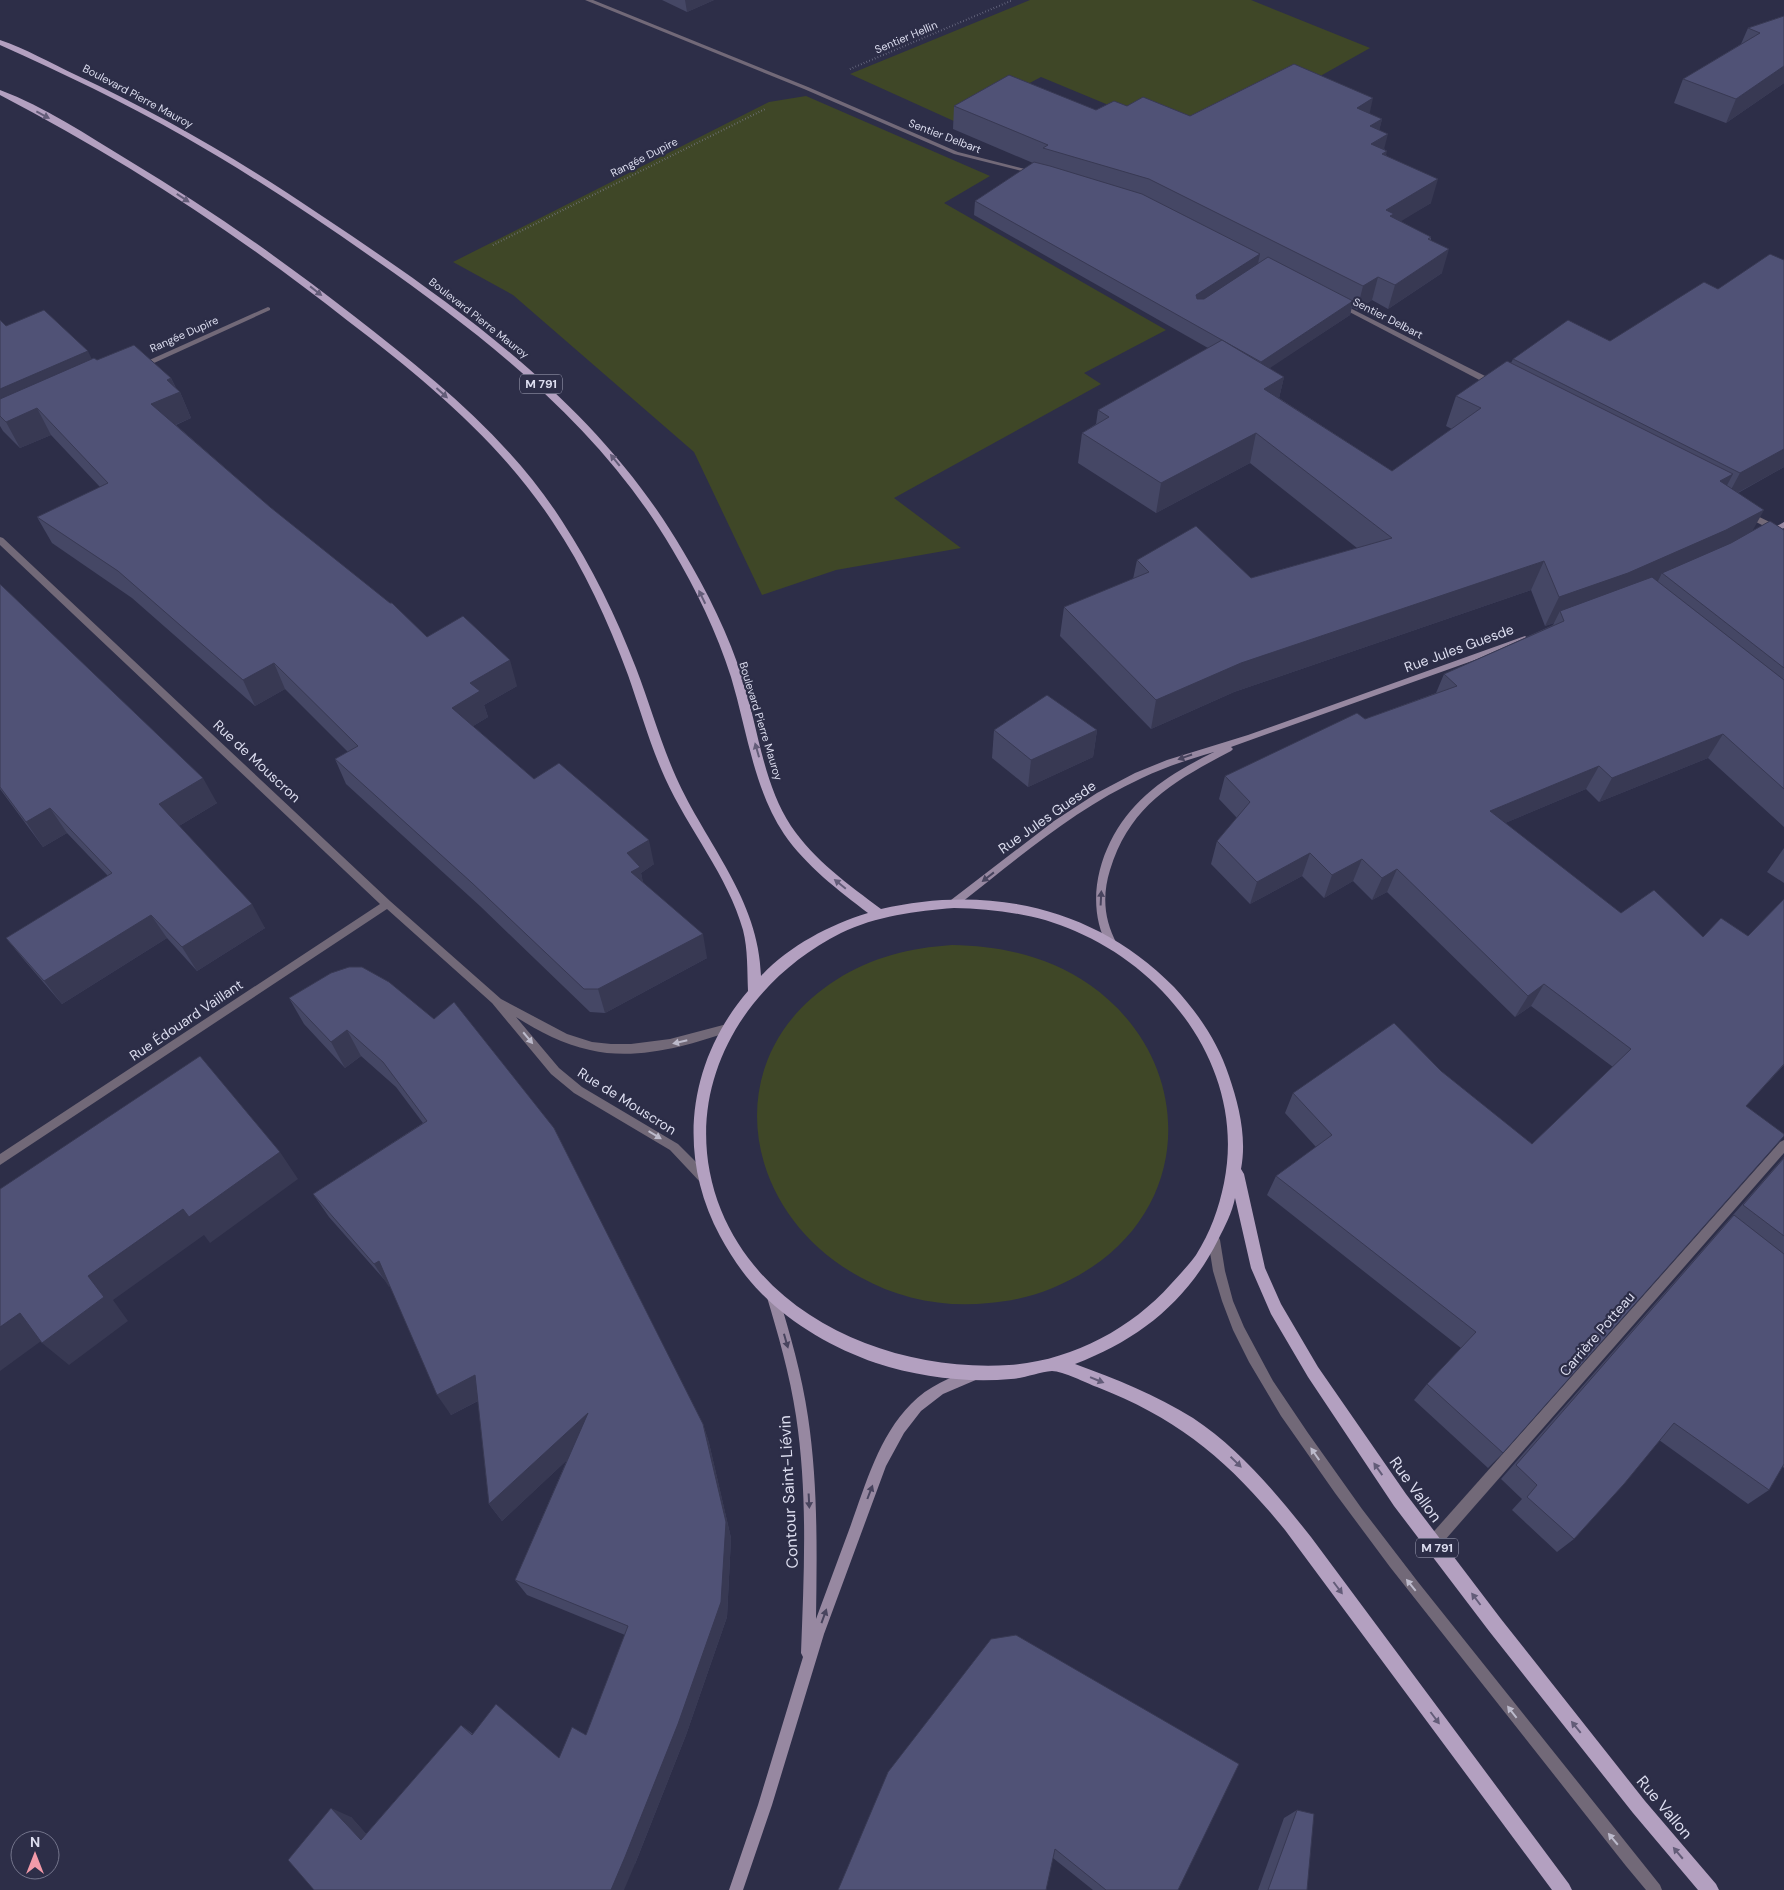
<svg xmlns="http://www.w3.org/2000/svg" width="1784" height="1890" font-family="'DM Sans',sans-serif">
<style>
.green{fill:#3f4727}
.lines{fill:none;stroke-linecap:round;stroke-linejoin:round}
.path{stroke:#86879d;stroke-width:2;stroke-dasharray:0.5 2.5;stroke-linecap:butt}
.service{fill:#726978;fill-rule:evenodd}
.minor{fill:#726978;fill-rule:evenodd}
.secondary{fill:#9788a1;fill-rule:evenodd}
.primary{fill:#b3a0c0;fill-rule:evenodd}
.wall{fill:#454765}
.shaded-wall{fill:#383953}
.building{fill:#505276;stroke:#383953}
.oneway{fill:#635c78}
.oneway2{fill:#48445e}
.oneway3{fill:#bcbacb}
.labels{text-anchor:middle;stroke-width:4.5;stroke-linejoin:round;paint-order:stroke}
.far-street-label{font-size:11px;fill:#dcddef;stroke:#2d2e48}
.shield{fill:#2d2e48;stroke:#a8a8bd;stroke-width:1}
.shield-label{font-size:12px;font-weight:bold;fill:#dcddef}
.street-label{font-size:14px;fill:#dcddef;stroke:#2d2e48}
.near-street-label{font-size:16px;fill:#dcddef;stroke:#2d2e48}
</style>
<rect width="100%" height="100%" fill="#2d2e48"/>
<!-- green -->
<g class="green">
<path d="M1030,0H1251L1370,48L1299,88L1188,138L1041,77L956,122L850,74Z"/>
<path d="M806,96L990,176L944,203L1166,330L1084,373L1101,384L894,498L961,548L836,570L762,595L694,452L513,295L453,262L769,102Z"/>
<path d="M952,945C1001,946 1049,956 1090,985C1191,1056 1197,1197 1092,1267C1060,1288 1027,1300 989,1303C945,1308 899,1299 860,1277C741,1213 715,1057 836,980C872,957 910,948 952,945Z"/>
</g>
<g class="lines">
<!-- path -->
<g class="path">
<path d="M850,69L1013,0"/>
<path d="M493,245L765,109"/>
</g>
<!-- service -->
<path class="service" d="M1214,1235L1218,1236L1220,1240L1225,1271L1233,1301L1244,1327L1273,1381L1308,1433L1362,1509L1418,1582L1660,1885L1662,1890H1646L1626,1866L1390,1567L1335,1493L1281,1416L1249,1362L1233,1330L1222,1301L1213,1271L1208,1240L1210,1236Z"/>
<!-- minor -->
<g class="minor">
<path d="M585,0H593L808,87L958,152L1037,172L1034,174L954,154L804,89Z"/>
<path d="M1340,303L1497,382L1498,384L1494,386H1491L1338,306V304Z"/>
<path d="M268,307L270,308V310L143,368L136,366Z"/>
<path d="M1747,511L1780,527L1781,529L1780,531H1774L1744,516L1743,514Z"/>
<path d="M0,537L3,538L390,901L501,999L567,1034L592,1042L611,1044H631L670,1039L727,1024L731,1025L732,1028L731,1031C688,1046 636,1061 590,1050C563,1044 540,1032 516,1017L559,1068L582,1087L678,1144L709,1175L711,1179L709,1183L705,1184L701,1183L670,1150L574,1093L551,1074L492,1003L387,909L0,1165V1154L380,904L0,545Z"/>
<path d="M1784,1140V1153L1438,1548L1433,1549L1428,1548L1427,1543L1428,1538L1780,1142Z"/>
</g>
<!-- secondary -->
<g class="secondary">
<path d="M1784,522V528L1767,537L1763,534Z"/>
<path d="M1525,636L1529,639L1528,641L1231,747L1233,749L1231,751C1174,781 1130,805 1110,870C1102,896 1104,920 1117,944L1116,947H1108C1080,896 1105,831 1146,795C1166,777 1190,764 1214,752C1190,759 1165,767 1142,778C1074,809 1016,860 957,906H951L949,903L951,900L1054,821L1097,793L1135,773L1167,760L1248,735Z"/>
<path d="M772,1289L776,1290L778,1294C790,1334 802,1375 808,1417C818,1484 817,1552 816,1619C827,1589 838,1560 849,1530C865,1487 878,1437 911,1404C928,1386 951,1377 974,1369L978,1371L980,1375L978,1379L943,1394L921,1411L904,1433L886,1466L824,1634L772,1805L743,1890H729L758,1805L803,1657L801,1653C804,1574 808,1495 796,1416C790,1375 778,1334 766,1294L768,1290Z"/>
</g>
<!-- primary -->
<path class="primary" d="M0,40C26,49 51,63 76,75C162,115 244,163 322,216C460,308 598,405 683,551C707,591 729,635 743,680C758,728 763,783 791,826C814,860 849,885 881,909C988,884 1096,907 1174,987C1198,1013 1218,1042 1229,1076C1239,1105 1247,1138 1241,1169L1244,1174L1265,1268L1281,1304L1318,1367L1406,1494L1501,1619L1645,1801L1716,1884L1719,1890H1698L1633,1813L1489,1631L1394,1506L1308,1377L1271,1314L1251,1268L1235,1198C1232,1213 1225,1226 1218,1240C1187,1302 1138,1340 1075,1364C1116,1379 1156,1395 1193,1418C1240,1449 1276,1493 1311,1537L1569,1884L1572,1890H1552L1285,1530C1229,1461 1179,1419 1097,1387C1086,1383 1063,1371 1052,1371C1039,1372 1025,1378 1011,1379C966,1383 919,1377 876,1363C833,1348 793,1325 761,1293C744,1276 731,1256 720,1236C676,1154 688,1061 748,991C747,970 748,950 743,930C728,876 688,829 665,778C650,745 640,709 628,675C608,621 584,568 552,521C499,441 424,379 348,321C239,235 123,159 0,95V90C45,107 87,135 128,160C207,207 282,260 354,316C431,376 509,438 562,521C592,567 616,616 636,668C650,704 660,741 676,777C706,844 759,899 761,976C789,946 829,925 868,913C838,890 806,866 784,834C753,787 747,730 731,677C717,633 696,589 672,549C601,428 491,341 377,261C314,217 250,174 183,136C124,102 62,73 0,45ZM954,908C995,909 1037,914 1075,931C1173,973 1246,1075 1224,1183C1219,1208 1210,1233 1196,1255C1189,1265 1179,1275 1171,1284C1130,1330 1070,1361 1009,1365C896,1372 767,1322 721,1210C676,1097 738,985 841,933C876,916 916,911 954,908Z"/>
</g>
<!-- wall -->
<g class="wall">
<path d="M662,0H714L687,12Z"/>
<path d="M1784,16V83L1726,123L1674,103L1683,79L1741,44L1748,28Z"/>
<path d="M954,106L1096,110L1127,106L1190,116L1369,114L1382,119L1379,130L1386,155L1431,203L1400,221L1431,237V240L1442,273L1388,309L1372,300L1357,310L1352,307L1350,315L1269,368L1284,377L1279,398L1392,471L1452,429L1446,426L1456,396L1511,363L1513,359L1610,341L1718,289L1784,260V467L1738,493L1752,531L1784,530V827L1708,758L1599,802L1586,789L1505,823L1784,1065L1746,1106L1503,1453L1488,1468L1414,1400L1427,1384L1461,1348L1267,1195L1276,1176L1316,1147L1285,1113L1293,1093L1441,1071L1532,1144L1613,1067L1531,1006L1515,1017L1387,892L1372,900L1353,881L1324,898L1302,876L1250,904L1211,864L1217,841L1237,818L1219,799L1225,776L1365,719L1436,693L1444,674L1553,625L1554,623L1545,626L1531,590L1234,692L1151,729L1060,636L1064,607L1133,579L1137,560L1251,578L1357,548L1250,463L1156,513L1078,463L1082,433L1096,424L1098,410L1208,348L974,215L975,201L1033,163L953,129Z"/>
<path d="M0,320L6,326L92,359L171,378L176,388L180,392L191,418L176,425L270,507L427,637L517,686L484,705L488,717L473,726L534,779L654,864L641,873L643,883L707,958L605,1013L590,1012L480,906L346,784L335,759L348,752L285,689L255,706L132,598L52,543L37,517L100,487L51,435L20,448L3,431L0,426Z"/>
<path d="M0,584L217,803L179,826L265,928L197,971L167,938L62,1004L25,961L6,938L108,876L67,833L43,847L0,789Z"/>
<path d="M994,730H1097L1093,757L1028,787L992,758Z"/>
<path d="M1784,848V883L1767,872Z"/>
<path d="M331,973L703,1424L709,1443L731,1538L727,1617L686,1735L635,1864L314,1890L351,1817L366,1834L461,1725L473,1734L559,1758L586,1735L625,1635L527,1595L515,1580L567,1460L502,1521L489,1504L478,1401L451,1415L390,1286L329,1217L313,1194L423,1123L396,1087L361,1056L345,1068L304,1024L289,998Z"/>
<path d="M1784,1157V1468L1782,1466L1769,1490L1748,1504L1659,1440L1574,1539L1557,1552L1512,1510L1522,1499L1501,1479Z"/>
<path d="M888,1772L1178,1890H1093L1053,1858Z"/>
<path d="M1297,1810L1307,1890H1258L1284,1818Z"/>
</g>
<!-- shaded-wall -->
<g class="shaded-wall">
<path d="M685,0H714L687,12Z"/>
<path d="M1784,66V83L1726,123L1736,99Z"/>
<path d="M1373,98L1368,121L1357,108Z"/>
<path d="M1382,119L1377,141L1388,134L1383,153L1387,151L1381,175L1365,168L1370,126Z"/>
<path d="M1438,179L1431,203L1390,228L1386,210Z"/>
<path d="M1449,249L1442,273L1388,309L1395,285Z"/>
<path d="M1260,254L1257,268L1194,309L1196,295Z"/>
<path d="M1378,277L1372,300L1357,310L1363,286Z"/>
<path d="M1353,301L1350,315L1258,376L1261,362Z"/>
<path d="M88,351L101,379L0,416V389Z"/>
<path d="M1284,377L1277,407L1264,389Z"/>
<path d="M171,378L178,393L180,392L191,418L163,430L151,404L167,380Z"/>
<path d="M37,408L51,435L20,448L6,422Z"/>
<path d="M1256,433L1250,463L1156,513L1161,483Z"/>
<path d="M1784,449V467L1726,499L1740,473Z"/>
<path d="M1733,474L1717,504L1720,481Z"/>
<path d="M1764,510L1748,539L1662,573L1657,583L1560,611L1554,623L1545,626L1559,597Z"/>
<path d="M1544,561L1531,590L1234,692L1151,729L1156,700L1241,663Z"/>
<path d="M510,660L517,686L484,705L488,717L460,734L452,708L470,683Z"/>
<path d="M274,663L285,689L255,706L243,680Z"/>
<path d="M1097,730L1093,757L1028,787L1031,760Z"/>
<path d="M1723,734L1708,758L1599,802L1612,778Z"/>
<path d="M1599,766L1586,789L1479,834L1490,811Z"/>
<path d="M203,778L217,803L174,829L159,804Z"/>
<path d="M50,808L67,833L43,847L26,822Z"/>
<path d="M649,840L654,864L641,873L645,892L632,878L627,853Z"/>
<path d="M1310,853L1302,876L1250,904L1257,882Z"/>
<path d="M1362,859L1353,881L1324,898L1332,875Z"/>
<path d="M1397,869L1387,892L1372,900L1382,878Z"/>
<path d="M252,904L265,928L197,971L182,947Z"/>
<path d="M151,915L167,938L62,1004L44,981Z"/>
<path d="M703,934L707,958L605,1013L598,989Z"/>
<path d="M1544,984L1531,1006L1515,1017L1528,996Z"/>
<path d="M347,1030L361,1056L345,1068L331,1042Z"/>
<path d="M1784,1064V1065L1754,1097Z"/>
<path d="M280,1152L298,1179L210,1243L204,1235L113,1300L128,1321L69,1365L42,1343L88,1276L183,1209Z"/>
<path d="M379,1261L393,1284L389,1287L374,1264Z"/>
<path d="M20,1313L48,1336L0,1371V1327Z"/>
<path d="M475,1375L487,1396L451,1415L437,1395Z"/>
<path d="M588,1413L597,1432L502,1521L489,1504Z"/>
<path d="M703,1424L709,1443L731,1538L727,1617L686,1735L635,1864L624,1890H611Z"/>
<path d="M331,1808L351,1817L379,1848L361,1840Z"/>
</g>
<!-- building -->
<g class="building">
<path d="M1784,16V66L1736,99L1683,79L1760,33L1748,28Z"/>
<path d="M1294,64L1373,98L1357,108L1382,119L1370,126L1388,134L1371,144L1387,151L1382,154L1438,179L1386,210L1394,214L1390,216L1431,237L1428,239L1449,249L1395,285L1378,277L1363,286L1149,179L1043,148L1048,145L954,106L1009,75L1096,110L1114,101L1127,106L1143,97L1190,116Z"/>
<path d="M1034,162L1050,166L1142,194L1260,254L1196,295L1197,299H1204L1268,257L1353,301L1261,362L975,201Z"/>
<path d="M1770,254L1784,260V449L1740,473L1513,359L1568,320L1610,341L1704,282L1718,289Z"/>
<path d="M44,310L88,351L0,389V320L6,326Z"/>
<path d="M1222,340L1284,377L1264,389L1392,471L1481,408L1456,396L1507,361L1733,474L1720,481L1764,510L1726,530L1628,573L1559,597L1544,561L1241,663L1156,700L1064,607L1149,572L1137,560L1196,526L1251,578L1392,538L1256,433L1161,483L1082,433L1109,417L1098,410Z"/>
<path d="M134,345L171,378L167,380L180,392L151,404L270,507L390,603H392L427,637L463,616L510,660L470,683L480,691L452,708L534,779L559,763L649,840L627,853L640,867L631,872L703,934L598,989H584L471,882L335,759L358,746L274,663L243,680L118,571L37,517L108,483L37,408L6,422L0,416V399L94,358L97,360Z"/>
<path d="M1770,521L1784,530V668L1662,573L1731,543Z"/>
<path d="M1652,577L1784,680V789L1723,734L1612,778L1599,766L1490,811L1621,913L1654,890L1703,937L1721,918L1748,936L1784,899V1064L1746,1106L1784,1134V1136L1503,1453L1427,1384L1476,1332L1276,1176L1332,1135L1293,1093L1394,1023L1441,1071L1532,1144L1631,1049L1544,984L1528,996L1397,869L1382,878L1362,859L1332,875L1310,853L1257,882L1217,841L1250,802L1225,776L1357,713L1365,719L1457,686L1444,674L1564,621L1560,611Z"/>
<path d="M0,584L203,778L159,804L252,904L182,947L151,915L44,981L6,938L112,873L50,808L26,822L0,787Z"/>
<path d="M1047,695L1097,730L1031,760L994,730Z"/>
<path d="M349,967H362L389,982L434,1019L454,1002L554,1128L703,1424L726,1522L721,1602L678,1724L625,1857L611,1890H314L288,1860L331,1808L361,1840L461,1725L472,1735L496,1704L559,1758L572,1727L586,1735L628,1626L515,1580L588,1413L489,1504L475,1375L437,1395L379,1261L374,1264L313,1194L427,1121L383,1062L347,1030L331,1042L289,998L331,973Z"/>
<path d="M200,1056L280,1152L189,1217L183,1209L88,1276L104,1297L42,1343L20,1313L0,1327V1189Z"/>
<path d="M1784,1158V1236L1743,1205Z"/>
<path d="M1734,1215L1784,1254V1464L1769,1490L1674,1423L1624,1484L1574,1539L1527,1497L1537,1485L1516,1465Z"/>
<path d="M1016,1635L1239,1764L1178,1890H1106L1055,1849L1046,1890H838L888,1772L991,1639Z"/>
<path d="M1297,1810L1314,1814L1307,1890H1268Z"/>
</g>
<!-- one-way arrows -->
<defs><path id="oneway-solid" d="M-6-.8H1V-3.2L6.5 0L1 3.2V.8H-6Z" transform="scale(1.25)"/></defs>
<g class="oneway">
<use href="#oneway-solid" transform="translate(43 115) rotate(28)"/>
<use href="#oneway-solid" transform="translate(183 198) rotate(33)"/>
<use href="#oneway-solid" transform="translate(316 291) rotate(38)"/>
<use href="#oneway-solid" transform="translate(442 393) rotate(42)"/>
<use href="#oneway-solid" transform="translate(615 460) rotate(-129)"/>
<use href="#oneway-solid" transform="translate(702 597) rotate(-116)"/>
<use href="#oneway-solid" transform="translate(757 750) rotate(-106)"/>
<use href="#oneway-solid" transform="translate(840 884) rotate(-141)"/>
<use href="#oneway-solid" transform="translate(1097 1380) rotate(22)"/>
<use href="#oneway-solid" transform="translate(1236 1462) rotate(44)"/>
<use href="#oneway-solid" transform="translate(1378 1469) rotate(-125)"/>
<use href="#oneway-solid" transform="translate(1338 1588) rotate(53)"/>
<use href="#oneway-solid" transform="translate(1476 1599) rotate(-127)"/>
<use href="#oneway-solid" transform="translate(1435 1718) rotate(53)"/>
<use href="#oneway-solid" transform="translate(1576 1727) rotate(-129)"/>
<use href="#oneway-solid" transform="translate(1678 1853) rotate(-130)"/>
</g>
<g class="oneway2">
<use href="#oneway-solid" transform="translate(1185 757) rotate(161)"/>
<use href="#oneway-solid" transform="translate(988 877) rotate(142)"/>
<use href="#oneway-solid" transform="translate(1101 898) rotate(-87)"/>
<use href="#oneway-solid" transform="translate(786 1341) rotate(74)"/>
<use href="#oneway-solid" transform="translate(870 1492) rotate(-69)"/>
<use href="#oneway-solid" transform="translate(809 1501) rotate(87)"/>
<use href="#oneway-solid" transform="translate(824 1616) rotate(-70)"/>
</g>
<g class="oneway3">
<use href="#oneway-solid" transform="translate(528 1038) rotate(50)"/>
<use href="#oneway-solid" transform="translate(680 1042) rotate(167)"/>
<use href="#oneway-solid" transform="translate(655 1135) rotate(31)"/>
<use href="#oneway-solid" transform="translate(1315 1454) rotate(-125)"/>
<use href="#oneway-solid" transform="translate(1411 1585) rotate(-129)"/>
<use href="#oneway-solid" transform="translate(1512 1712) rotate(-128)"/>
<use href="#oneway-solid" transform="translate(1613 1839) rotate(-130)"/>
</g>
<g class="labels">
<!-- far-street labels -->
<g class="far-street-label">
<text transform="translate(906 37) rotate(-23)" y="4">Sentier Hellin</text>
<text transform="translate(138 96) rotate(28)" y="4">Boulevard Pierre Mauroy</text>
<text transform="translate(945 136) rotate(21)" y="4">Sentier Delbart</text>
<text transform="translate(644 157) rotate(-27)" y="4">Rangée Dupire</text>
<text transform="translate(479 318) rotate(38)" y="4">Boulevard Pierre Mauroy</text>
<text transform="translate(1388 318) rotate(27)" y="4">Sentier Delbart</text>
<text transform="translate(184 334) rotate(-24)" y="4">Rangée Dupire</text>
<text transform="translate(761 721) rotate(73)" y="4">Boulevard Pierre Mauroy</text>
</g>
<!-- shield labels -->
<g class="shield">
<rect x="520" y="374.5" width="42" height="19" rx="4"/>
<rect x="1416" y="1538.5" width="42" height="19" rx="4"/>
</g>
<g class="shield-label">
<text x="541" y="388">M 791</text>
<text x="1437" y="1552">M 791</text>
</g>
<!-- street labels -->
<g class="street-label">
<text transform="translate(1459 648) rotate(-20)" y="5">Rue Jules Guesde</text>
<text transform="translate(257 761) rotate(43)" y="5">Rue de Mouscron</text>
<text transform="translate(1047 817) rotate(-35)" y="5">Rue Jules Guesde</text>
<text transform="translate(186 1020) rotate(-34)" y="5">Rue Édouard Vaillant</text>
<text transform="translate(627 1101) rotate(32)" y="5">Rue de Mouscron</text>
<text transform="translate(1597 1334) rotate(-49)" y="5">Carrière Potteau</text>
</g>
<!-- near-street labels -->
<g class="near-street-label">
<text transform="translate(1416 1489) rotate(54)" y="6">Rue Vallon</text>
<text transform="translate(788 1492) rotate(-93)" y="6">Contour Saint-Liévin</text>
<text transform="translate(1665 1807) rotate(50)" y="6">Rue Vallon</text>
</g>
</g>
<!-- north arrow -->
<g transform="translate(35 1855)"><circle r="24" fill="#2d2e48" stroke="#73748b"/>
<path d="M0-4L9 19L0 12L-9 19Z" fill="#f39aa9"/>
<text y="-8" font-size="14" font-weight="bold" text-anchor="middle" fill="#dcddef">N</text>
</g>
</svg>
